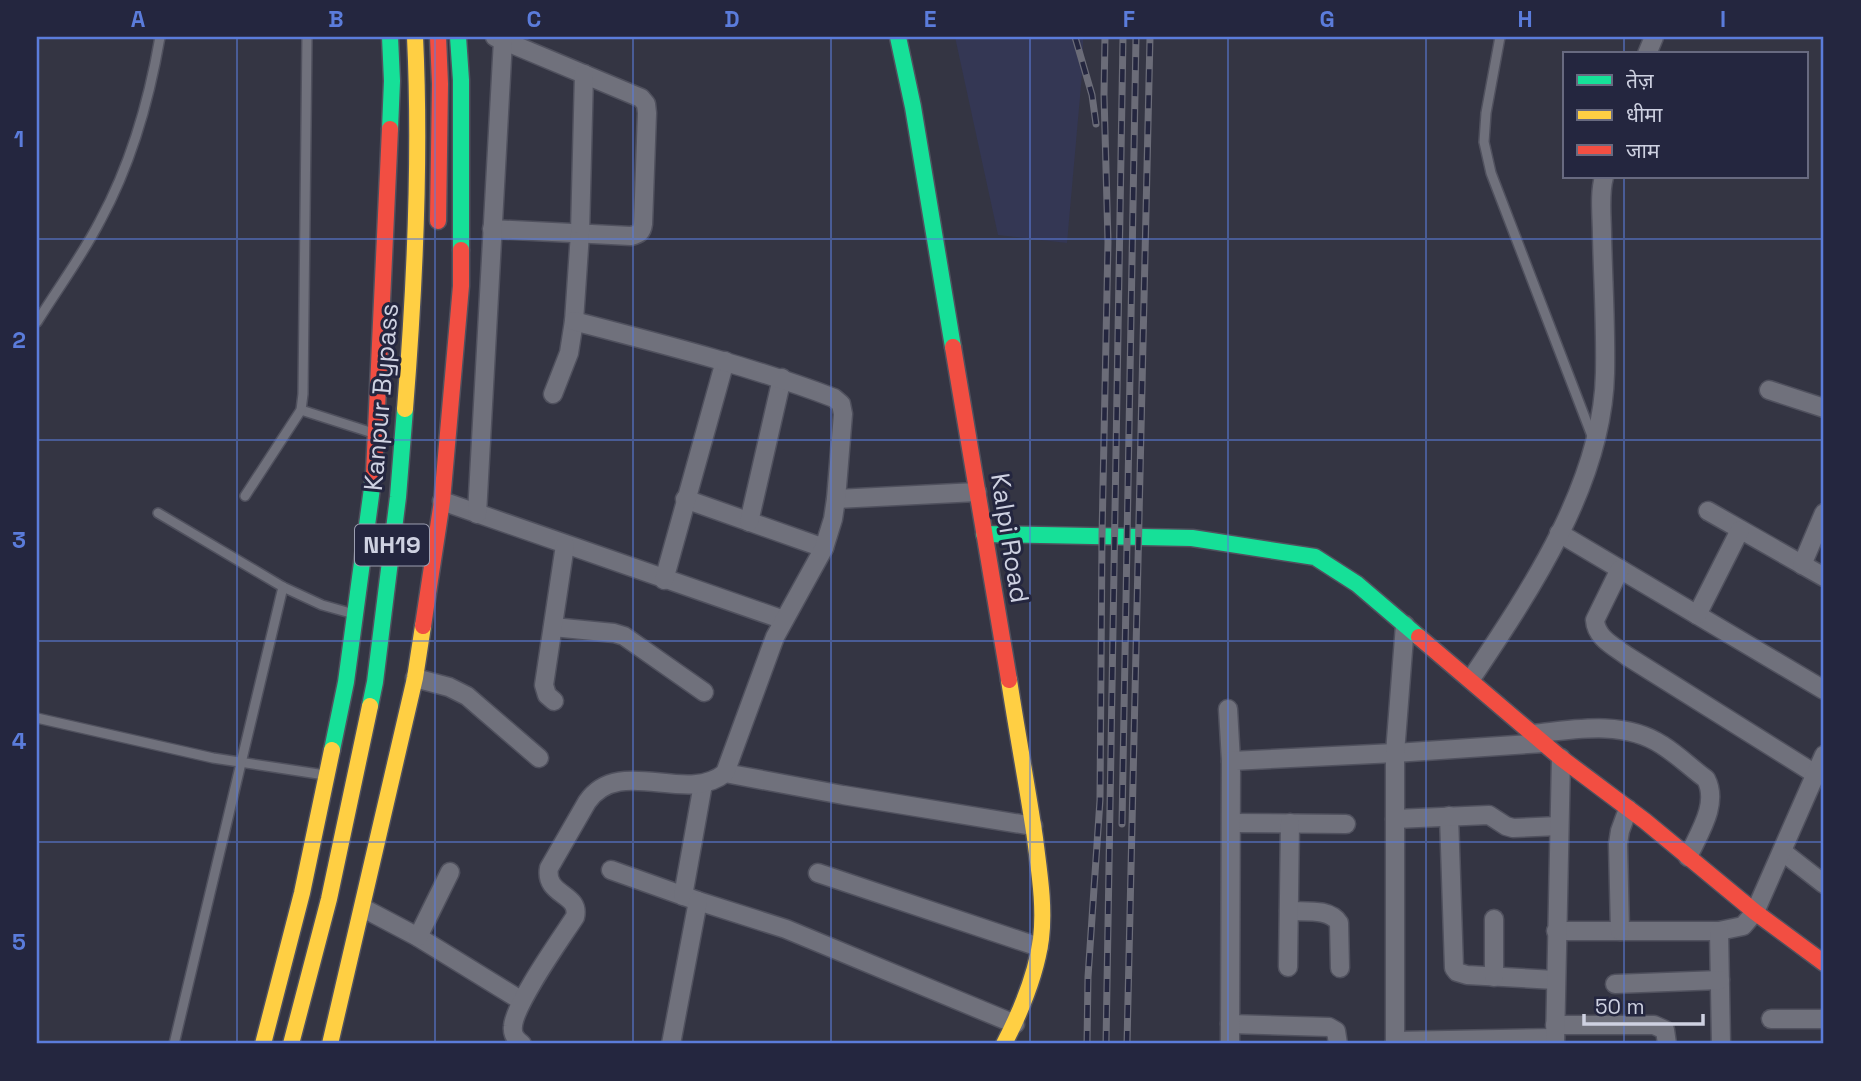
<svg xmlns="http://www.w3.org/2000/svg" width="1861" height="1081" font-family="'Space Grotesk','Noto Sans Devanagari',sans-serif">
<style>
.built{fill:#343754}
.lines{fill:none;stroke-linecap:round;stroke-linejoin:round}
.lane-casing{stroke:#50515e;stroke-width:12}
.street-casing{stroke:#50515e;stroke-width:21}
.fast-casing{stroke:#50515e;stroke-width:19}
.slow-casing{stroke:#50515e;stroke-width:19}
.jam-casing{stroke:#50515e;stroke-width:19}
.lane{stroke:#70717c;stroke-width:9}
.street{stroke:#70717c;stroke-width:18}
.fast{stroke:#16e098;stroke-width:16}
.slow{stroke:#ffcf43;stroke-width:16}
.jam{stroke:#f24e42;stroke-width:16}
.rail-casing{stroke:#6b6c78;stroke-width:7}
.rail{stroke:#24263f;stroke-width:4.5;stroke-dasharray:13;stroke-linecap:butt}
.grid{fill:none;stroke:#5b7cdb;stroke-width:2;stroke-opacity:0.55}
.labels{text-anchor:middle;stroke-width:6;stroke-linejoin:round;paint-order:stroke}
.shield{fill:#24263f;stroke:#9b9eb0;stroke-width:2}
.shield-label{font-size:24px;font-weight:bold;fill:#ced1e1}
.street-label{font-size:26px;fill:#ced1e1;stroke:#24263f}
.neatline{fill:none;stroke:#5b7cdb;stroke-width:2.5}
.grid-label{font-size:23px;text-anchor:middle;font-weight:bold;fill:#5b7cdb}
</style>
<rect width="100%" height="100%" fill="#343543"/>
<!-- built -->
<path class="built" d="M955,37H1083V63L1067,243L998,235Z"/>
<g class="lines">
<defs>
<g id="lane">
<path d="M1500,37L1486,113L1484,142L1491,173L1592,436"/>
<path d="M37,322C58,288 82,256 100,221C131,164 149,101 160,37"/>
<path d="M301,410L373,433"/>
<path d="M245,496L301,410L303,394L307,37"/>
<path d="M158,513L283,587L322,605L354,614"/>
<path d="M37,718L213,758L325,775"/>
<path d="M174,1044L283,587"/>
</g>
<g id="street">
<path d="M1647,54L1654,37"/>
<path d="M492,229L631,236C639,234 642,232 643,224L647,113L646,104L641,98L495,37"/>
<path d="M1769,390L1824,408"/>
<path d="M553,394L569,353L574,321L580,233L584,74"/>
<path d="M685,499L824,548"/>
<path d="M836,499L977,492"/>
<path d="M442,501L784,620"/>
<path d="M1708,511L1824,577"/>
<path d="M477,514L503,40"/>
<path d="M749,522L782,378"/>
<path d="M1559,533L1824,690"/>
<path d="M1802,565L1824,513"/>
<path d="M1620,569L1595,620C1596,638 1614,646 1627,656L1817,775"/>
<path d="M664,580L725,361"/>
<path d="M1697,615L1740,530"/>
<path d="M553,627L614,633L624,636L704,692"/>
<path d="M415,678L449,687L467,696L539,758"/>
<path d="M1471,679C1530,591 1603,483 1605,373C1606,327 1603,281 1602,235C1602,217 1599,194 1604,177"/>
<path d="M554,701L547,695L544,685L565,545"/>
<path d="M1228,709L1231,761"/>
<path d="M1533,734C1575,729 1625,720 1662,745C1678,755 1691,768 1706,779C1719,804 1699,833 1688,857"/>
<path d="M725,773L843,795L1033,826"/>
<path d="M1449,816L1454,968L1457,972L1467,975L1555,980"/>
<path d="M1395,819L1489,815L1506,826L1513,828L1559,826"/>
<path d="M1232,823L1346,824"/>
<path d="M1783,852L1824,884"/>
<path d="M611,870L698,901L786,929L1015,1024"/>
<path d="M818,873L1039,947"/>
<path d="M683,896L703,784"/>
<path d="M363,908L418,937L522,1001"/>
<path d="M1289,911C1305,912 1330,908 1339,923L1340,968"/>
<path d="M1556,931H1719L1743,926L1755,912L1824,755"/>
<path d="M1620,931L1618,844L1620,831L1628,809"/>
<path d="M1719,931L1721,1044"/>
<path d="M418,937L450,872"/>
<path d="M1288,967L1290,823"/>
<path d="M1494,977V919"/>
<path d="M1615,984L1720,980"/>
<path d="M1771,1019H1824"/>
<path d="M1230,1024L1329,1027L1336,1031L1338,1044"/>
<path d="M1555,1025H1654L1665,1030L1667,1044"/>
<path d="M1395,1041L1555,1038"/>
<path d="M522,1044C515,1039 512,1034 513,1026C515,1003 560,940 575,917C581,893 544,896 549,868L587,802C619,755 686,805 725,773L775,637L824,548L833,519L836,499L843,414L841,404L834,398C750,366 662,344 574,321"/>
<path d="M671,1044L698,901"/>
<path d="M1230,1044L1231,761L1395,753L1544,743"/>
<path d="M1395,1044V753L1405,625"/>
<path d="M1555,1044L1561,758"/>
</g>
<g id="fast">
<path d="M458,37L461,80V250"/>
<path d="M898,37L913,107L953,347"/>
<path d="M390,129L392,81L390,37"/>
<path d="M984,534L1192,538L1315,557L1357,584L1419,637"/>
<path d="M370,706L375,682L398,497L405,409"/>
<path d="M332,750L346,682L374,473"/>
</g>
<g id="slow">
<path d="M405,409C415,285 421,161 415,37"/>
<path d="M263,1044L302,893L332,750"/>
<path d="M291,1044L329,899L370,706"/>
<path d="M330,1044L415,678L423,626"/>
<path d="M1004,1044C1021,1011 1036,976 1041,939C1045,905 1039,871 1035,838C1027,785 1017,732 1009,680"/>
</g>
<g id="jam">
<path d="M438,37L440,84L438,221"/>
<path d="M953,347L1009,680"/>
<path d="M374,473L390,129"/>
<path d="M423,626L442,501L461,286V250"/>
<path d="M1419,637L1561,758L1645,821L1755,912L1824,963"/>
</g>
</defs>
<!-- lane casing -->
<use href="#lane" class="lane-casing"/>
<!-- street casing -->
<use href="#street" class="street-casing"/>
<!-- fast casing -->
<use href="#fast" class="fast-casing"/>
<!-- slow casing -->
<use href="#slow" class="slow-casing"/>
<!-- jam casing -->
<use href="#jam" class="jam-casing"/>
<!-- lane -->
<use href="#lane" class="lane"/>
<!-- street -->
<use href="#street" class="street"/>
<!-- fast -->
<use href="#fast" class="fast"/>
<!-- slow -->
<use href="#slow" class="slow"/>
<!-- jam -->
<use href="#jam" class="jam"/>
<defs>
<g id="rail">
<path d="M1075,37L1092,95L1096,124"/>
<path d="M1122,824L1136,37"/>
<path d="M1087,1044L1088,977L1100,800L1102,536L1108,242L1104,95L1105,37"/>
<path d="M1106,1044L1123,37"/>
<path d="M1127,1044L1150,37"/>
</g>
</defs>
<!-- rail casing -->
<use href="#rail" class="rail-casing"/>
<!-- rail -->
<use href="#rail" class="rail"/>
</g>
<!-- grid -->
<path class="grid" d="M237,37V1044M435,37V1044M633,37V1044M831,37V1044M1030,37V1044M1228,37V1044M1426,37V1044M1624,37V54M1624,177V1044M37,239H1824M37,440H1824M37,641H1824M37,842H1824"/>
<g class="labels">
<!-- shield labels -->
<rect class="shield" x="355" y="524.5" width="74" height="41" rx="5"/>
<g class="shield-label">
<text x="392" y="553">NH19</text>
</g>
<!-- street labels -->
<g class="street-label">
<text transform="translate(381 397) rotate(-85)" y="9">Kanpur Bypass</text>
<text transform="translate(1010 538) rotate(81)" y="9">Kalpi Road</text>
</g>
</g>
<!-- border -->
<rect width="1861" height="1081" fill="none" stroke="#24263f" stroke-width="77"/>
<!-- legend -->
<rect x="1563" y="52" width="245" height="126" fill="#24263f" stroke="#686a80" stroke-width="2"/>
<rect x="1577" y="75" width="35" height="10" fill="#16e098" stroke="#686a80" stroke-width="2"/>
<text x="1626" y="88" font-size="21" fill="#ced1e1">तेज़</text>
<rect x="1577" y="110" width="35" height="10" fill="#ffcf43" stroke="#686a80" stroke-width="2"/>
<text x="1626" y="122" font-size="21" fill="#ced1e1">धीमा</text>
<rect x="1577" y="145" width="35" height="10" fill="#f24e42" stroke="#686a80" stroke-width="2"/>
<text x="1626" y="158" font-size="21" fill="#ced1e1">जाम</text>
<!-- scale -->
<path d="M1584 1014v10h119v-10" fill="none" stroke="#ced1e1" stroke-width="3.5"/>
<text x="1595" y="1014" font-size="21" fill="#ced1e1" stroke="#24263f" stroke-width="5" paint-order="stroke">50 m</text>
<rect x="38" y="38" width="1784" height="1004" class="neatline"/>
<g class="grid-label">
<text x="138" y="27">A</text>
<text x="336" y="27">B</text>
<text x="534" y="27">C</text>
<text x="732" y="27">D</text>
<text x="930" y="27">E</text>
<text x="1129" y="27">F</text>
<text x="1327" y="27">G</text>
<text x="1525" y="27">H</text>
<text x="1723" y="27">I</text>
<text x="19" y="147">1</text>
<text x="19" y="348">2</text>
<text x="19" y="548">3</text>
<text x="19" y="749">4</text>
<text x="19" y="950">5</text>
</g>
</svg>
